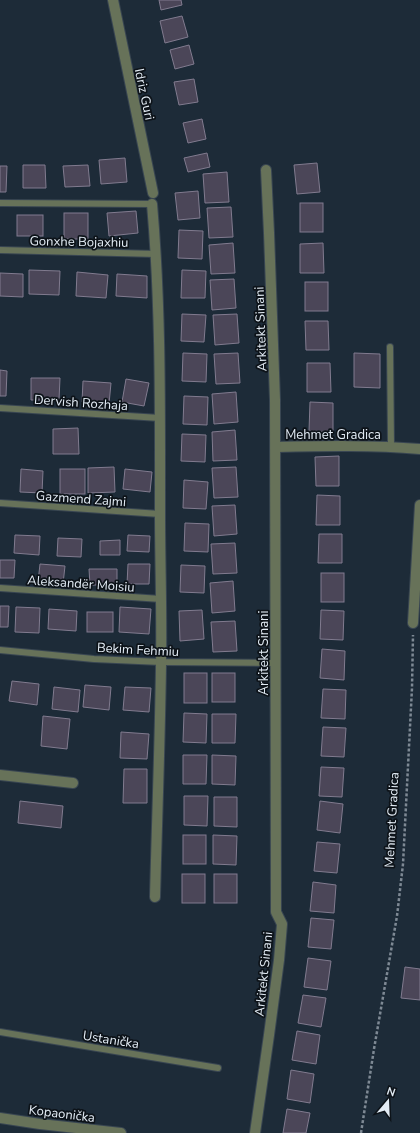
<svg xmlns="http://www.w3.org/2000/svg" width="420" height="1133" font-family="'Nunito Sans',sans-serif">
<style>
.building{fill:#4b4658;stroke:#817b8f}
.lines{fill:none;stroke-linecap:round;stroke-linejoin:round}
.lane-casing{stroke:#394652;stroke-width:8}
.street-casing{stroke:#394652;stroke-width:12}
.path{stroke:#7e8994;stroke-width:2.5;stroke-dasharray:3 2;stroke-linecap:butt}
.lane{stroke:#677259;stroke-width:6}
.street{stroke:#677259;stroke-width:10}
.labels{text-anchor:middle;stroke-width:3.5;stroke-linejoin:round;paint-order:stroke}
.street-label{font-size:13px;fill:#e3ecf5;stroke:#0d1319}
</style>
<rect width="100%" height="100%" fill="#1d2b38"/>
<!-- building -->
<g class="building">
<path d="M159,0H181L182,5L161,10Z"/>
<path d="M182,16L188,37L165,43L160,21Z"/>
<path d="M189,45L194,64L175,69L170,50Z"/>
<path d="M194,79L198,102L179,105L174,82Z"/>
<path d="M202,119L206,139L188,143L183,123Z"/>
<path d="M207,153L210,167L188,172L184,158Z"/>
<path d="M125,158L127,182L101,184L99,160Z"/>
<path d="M317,163L320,192L297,194L294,165Z"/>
<path d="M23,165H45L46,188H23Z"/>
<path d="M88,165L90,186L65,187L63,166Z"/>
<path d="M0,166H7L6,192H0Z"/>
<path d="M227,172L229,202L205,203L203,174Z"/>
<path d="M198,191L200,218L178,220L175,193Z"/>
<rect x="300" y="203" width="23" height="29"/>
<path d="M231,207L233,237L209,238L207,208Z"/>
<path d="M136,211L138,233L109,236L107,213Z"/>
<rect x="64" y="213" width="24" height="26"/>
<rect x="17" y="215" width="26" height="21"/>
<path d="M179,230L203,231L202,259L178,258Z"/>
<path d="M233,243L235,273L211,274L209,245Z"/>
<path d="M323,243L324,273H300V244Z"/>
<path d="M29,270L60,271L59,295L29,294Z"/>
<path d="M182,270L206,271L205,298H181Z"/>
<path d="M77,272L108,275L106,298L76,296Z"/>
<path d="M0,273L23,274V297L0,296Z"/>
<path d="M117,274L147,276V298L116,296Z"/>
<path d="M234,279L236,308L212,310L210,280Z"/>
<rect x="305" y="282" width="23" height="29"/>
<path d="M182,314L206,315L204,342L181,341Z"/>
<path d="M237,314L239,343L215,345L213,315Z"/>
<path d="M305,321H328L329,350H306Z"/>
<path d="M183,353L207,354L206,382L182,381Z"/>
<path d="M238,353L240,383L216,384L214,354Z"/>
<path d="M354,353L380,354V388L354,387Z"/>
<path d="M307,363H330L331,392H307Z"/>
<path d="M0,370L7,371L6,396H0Z"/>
<path d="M31,378H60L59,400H31Z"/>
<path d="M126,379L149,383L144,406L122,402Z"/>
<path d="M83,381L111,383L109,404L82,402Z"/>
<path d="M236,392L238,422L214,424L212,394Z"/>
<path d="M184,396L208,397L207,425L183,424Z"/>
<path d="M310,402L333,403V432L309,431Z"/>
<path d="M78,428L79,454H53V429Z"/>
<path d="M235,430L237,460L213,461L212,432Z"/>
<path d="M182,434L206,435L205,462L181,461Z"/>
<path d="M339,456V486H316L315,457Z"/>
<path d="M114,467L115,492L88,493V468Z"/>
<path d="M236,467L238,497L214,498L212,468Z"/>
<path d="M21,469L43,471L42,493L20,492Z"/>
<rect x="60" y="469" width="25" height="25"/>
<path d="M125,469L152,472L150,492L123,489Z"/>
<path d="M184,480L208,482L206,509L183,508Z"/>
<path d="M317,495L340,496V525H316Z"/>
<path d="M235,505L237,534L214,536L212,506Z"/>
<path d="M185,523L209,524L208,552L184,551Z"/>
<path d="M319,534H342V563H318Z"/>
<path d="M15,535L40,536L39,555L14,553Z"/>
<path d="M128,535L150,536L149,552L127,551Z"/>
<path d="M58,538L82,539L81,557L57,556Z"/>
<path d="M120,540V555H100V541Z"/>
<path d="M235,543L237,573L213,574L211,544Z"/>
<path d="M0,560H15L14,578H0Z"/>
<path d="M40,564L65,566L63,584L38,582Z"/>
<path d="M128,564H150L149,584H127Z"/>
<path d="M181,565L205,566L204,593L180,592Z"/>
<path d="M89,569H117V585H90Z"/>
<rect x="321" y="573" width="23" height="29"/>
<path d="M233,581L235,611L212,613L210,583Z"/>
<path d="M0,606H9L8,627H0Z"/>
<path d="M16,607L40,608L39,633L15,632Z"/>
<path d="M120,607L151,609L149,634L119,632Z"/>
<path d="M49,609L77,611L76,631L48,629Z"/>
<path d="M202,610L204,639L180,641L179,611Z"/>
<path d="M321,610L344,611L343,640L320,639Z"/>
<rect x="87" y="612" width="26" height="20"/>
<path d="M235,621L237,651L213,652L211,622Z"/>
<path d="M322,649L345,651L344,680L320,678Z"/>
<rect x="184" y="673" width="23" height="30"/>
<rect x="212" y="673" width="23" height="29"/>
<path d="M12,681L39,684L37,705L9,701Z"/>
<path d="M85,685L111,687L109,710L83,707Z"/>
<path d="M54,687L80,690L78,712L52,709Z"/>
<path d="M125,687L151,688L149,712L123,710Z"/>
<path d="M323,689L346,690L345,719L321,718Z"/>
<path d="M184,713L207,714L206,743L183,742Z"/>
<path d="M212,714H236L235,743H212Z"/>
<path d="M43,716L70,719L67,749L41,746Z"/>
<path d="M323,727L346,728L344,757L321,756Z"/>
<path d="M121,732L149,734L147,759L120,758Z"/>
<path d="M183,755H207L206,784H183Z"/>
<path d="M212,755L236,756L235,785L212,784Z"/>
<path d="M321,767L344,768L342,797L319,796Z"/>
<path d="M124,769H147V803H123Z"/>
<path d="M184,796H208L207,826L184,825Z"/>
<path d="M214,797H237V827L214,826Z"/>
<path d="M20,801L63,806L61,828L18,823Z"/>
<path d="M320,801L343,804L340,833L317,830Z"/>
<rect x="183" y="835" width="23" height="29"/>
<path d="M213,835L237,836L236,865L213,864Z"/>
<path d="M317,842L340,844L337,873L314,871Z"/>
<rect x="182" y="874" width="23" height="29"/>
<rect x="214" y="874" width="23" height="29"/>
<path d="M313,882L336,885L334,913L310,911Z"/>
<path d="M311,918L334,920L331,949L308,947Z"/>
<path d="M308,958L331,961L327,990L304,987Z"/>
<path d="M405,967L420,969V1000L401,998Z"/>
<path d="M303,995L326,998L321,1027L298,1023Z"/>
<path d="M297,1031L320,1035L316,1064L292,1060Z"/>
<path d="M291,1070L314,1074L310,1103L287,1099Z"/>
<path d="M287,1109L310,1113L306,1133H283Z"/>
</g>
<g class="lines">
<defs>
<g id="lane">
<path d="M0,203L152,204"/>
<path d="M0,250L157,254"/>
<path d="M390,347L391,447"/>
<path d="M0,408L160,418"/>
<path d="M0,503L160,514"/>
<path d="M0,588L161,599"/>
<path d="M0,650L94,659L161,662L276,663"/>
<path d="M0,1032L218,1068"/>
</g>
<g id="street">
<path d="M113,0L153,193"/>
<path d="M152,204C161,307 160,410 160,514C160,564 162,614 161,664C160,741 157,819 155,897"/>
<path d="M276,447C324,446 372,445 420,449"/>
<path d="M413,623L420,505"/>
<path d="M0,775L73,783"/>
<path d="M0,1118L40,1124L121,1133"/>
<path d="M255,1133L269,1035L279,960L282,924L276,912L275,400L269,233L266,170"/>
</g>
</defs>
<!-- lane casing -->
<use href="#lane" class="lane-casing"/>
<!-- street casing -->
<use href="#street" class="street-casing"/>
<!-- path -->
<path class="path" d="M361,1133L374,1049L397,916L403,864L412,688L413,635"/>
<!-- lane -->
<use href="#lane" class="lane"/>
<!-- street -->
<use href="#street" class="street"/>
</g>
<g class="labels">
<!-- street labels -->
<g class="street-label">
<text transform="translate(145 94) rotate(78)" y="5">Idriz Guri</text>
<text transform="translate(79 241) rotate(1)" y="5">Gonxhe Bojaxhiu</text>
<text transform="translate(260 329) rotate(-92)" y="5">Arkitekt Sinani</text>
<text transform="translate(81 402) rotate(4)" y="5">Dervish Rozhaja</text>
<text x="333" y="439">Mehmet Gradica</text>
<text transform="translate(81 498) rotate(4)" y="5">Gazmend Zajmi</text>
<text transform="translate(81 583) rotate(4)" y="5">Aleksandër Moisiu</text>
<text transform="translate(138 649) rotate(3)" y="5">Bekim Fehmiu</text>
<text transform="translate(263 653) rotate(-90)" y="5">Arkitekt Sinani</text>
<text transform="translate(391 820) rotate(-87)" y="5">Mehmet Gradica</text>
<text transform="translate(263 974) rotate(-84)" y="5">Arkitekt Sinani</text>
<text transform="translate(111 1039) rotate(9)" y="5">Ustanička</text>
<text transform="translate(62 1113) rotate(7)" y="5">Kopaonička</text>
</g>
</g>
<!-- north arrow -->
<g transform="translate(388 1101) rotate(19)" stroke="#0d1319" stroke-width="3" paint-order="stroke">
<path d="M0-3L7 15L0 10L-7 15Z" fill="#e3ecf5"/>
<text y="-6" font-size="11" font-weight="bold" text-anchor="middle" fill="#e3ecf5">N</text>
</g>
</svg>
